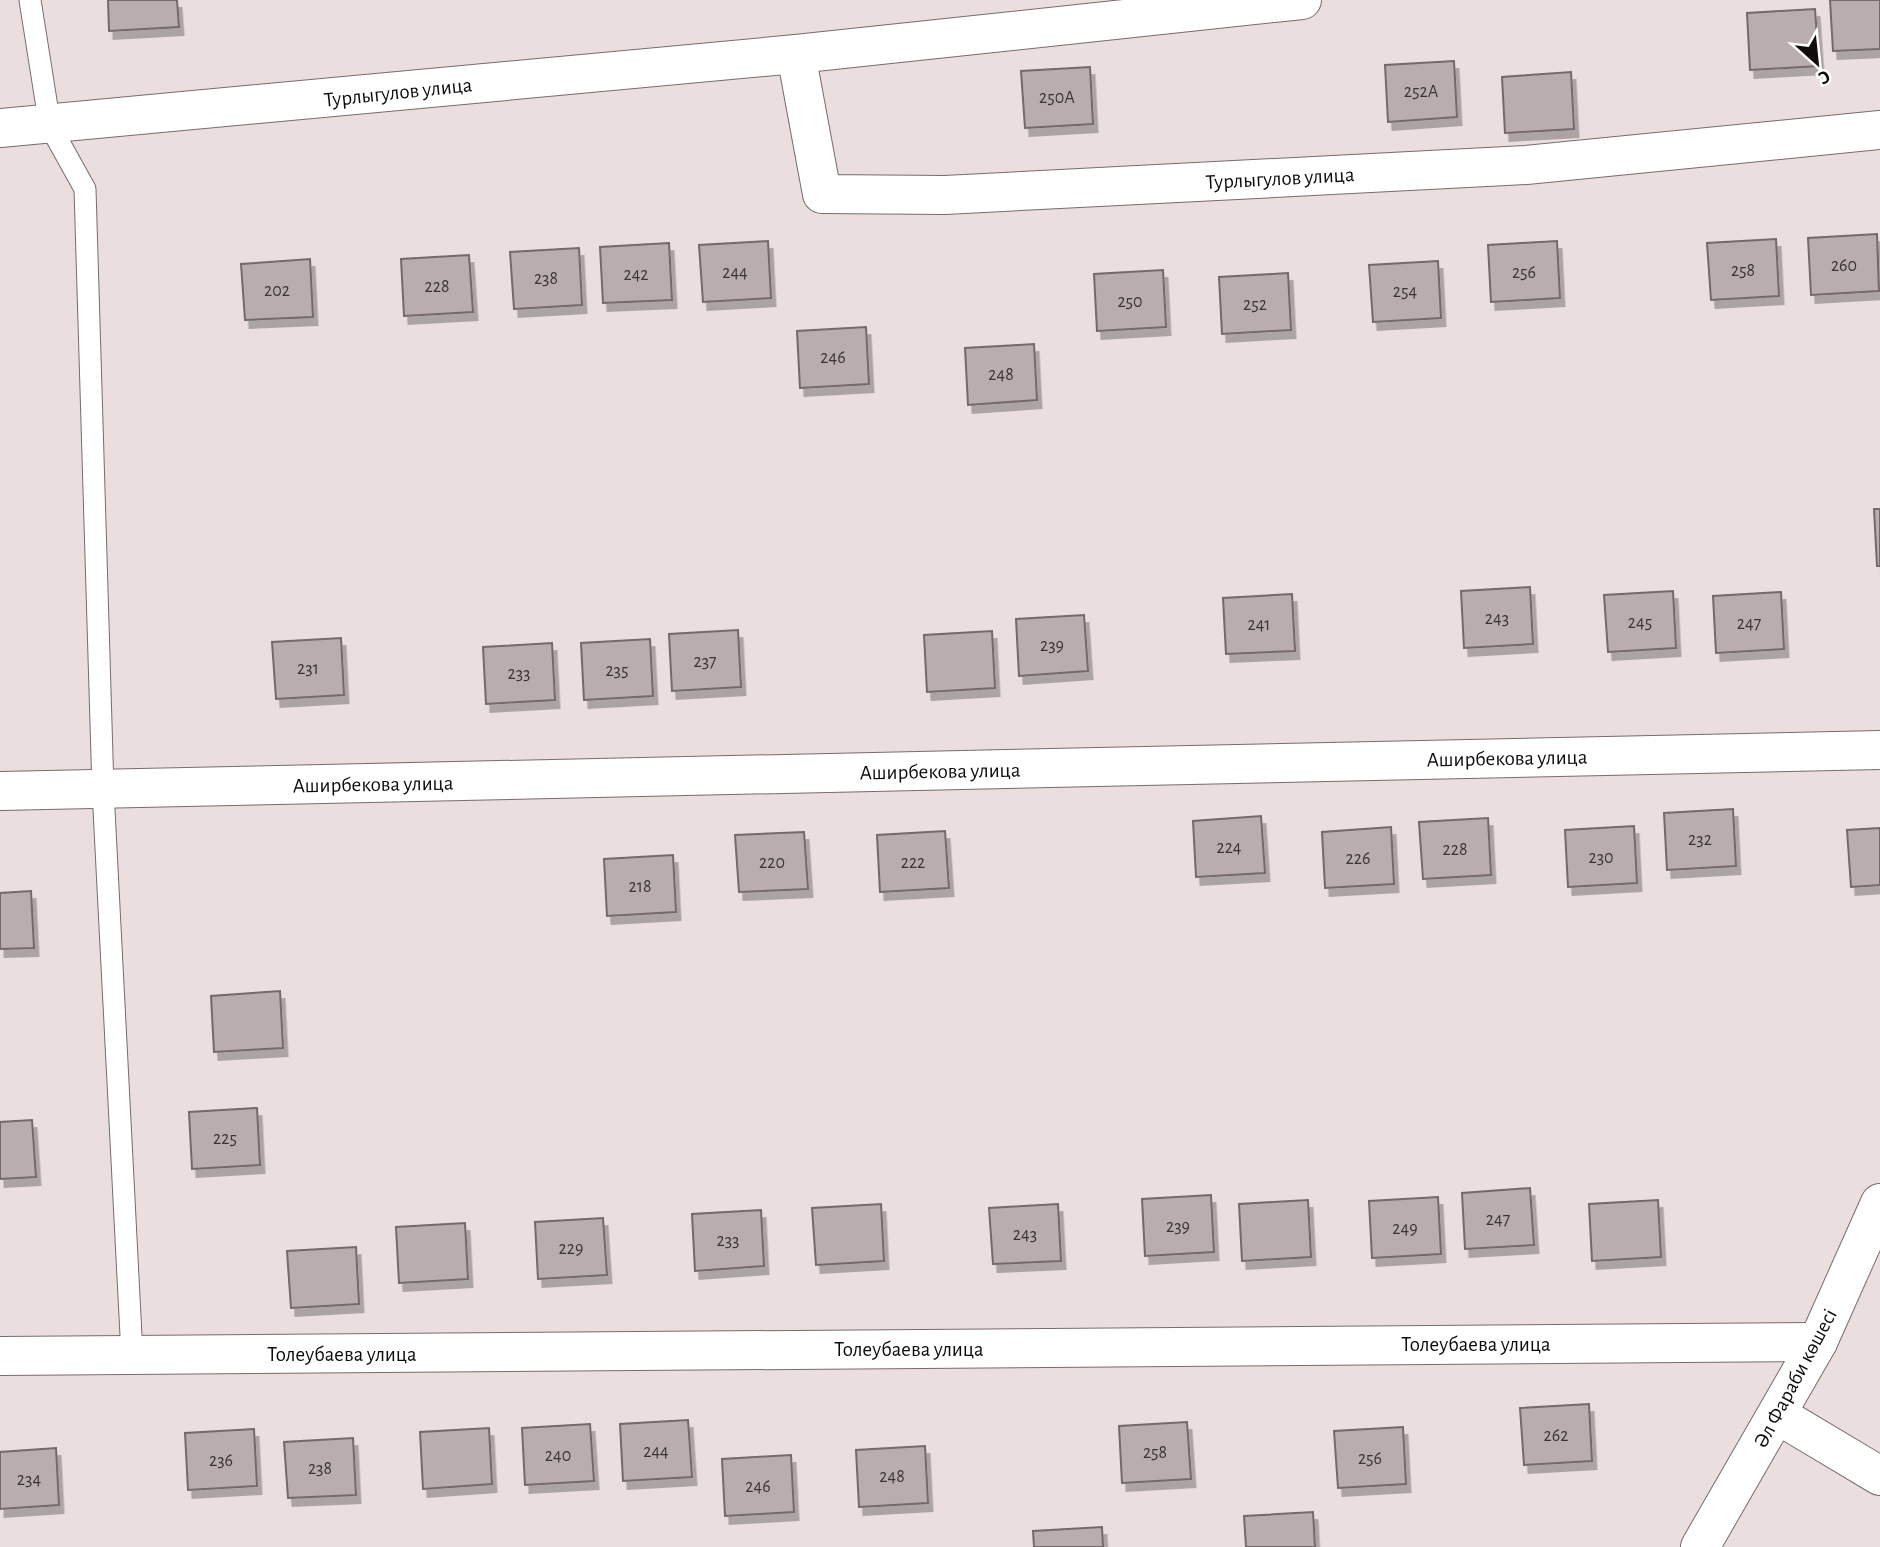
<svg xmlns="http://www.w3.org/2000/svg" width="1880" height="1547" font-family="'Alegreya Sans',sans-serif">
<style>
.building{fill:#b9aead;stroke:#746a69;stroke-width:2;filter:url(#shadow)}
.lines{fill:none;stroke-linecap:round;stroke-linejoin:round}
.service-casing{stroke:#766c6b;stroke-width:23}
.minor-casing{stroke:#766c6b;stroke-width:40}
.tertiary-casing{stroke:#766c6b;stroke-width:40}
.service{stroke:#fff;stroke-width:21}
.minor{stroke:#fff;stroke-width:38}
.tertiary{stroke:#fff;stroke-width:38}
.labels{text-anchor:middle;stroke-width:5;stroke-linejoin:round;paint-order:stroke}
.number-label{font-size:18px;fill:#3a3434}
.street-label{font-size:21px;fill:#0f0b0b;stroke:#fff}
</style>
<defs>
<filter id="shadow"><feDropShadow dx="4.5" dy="8" stdDeviation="0" flood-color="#0004"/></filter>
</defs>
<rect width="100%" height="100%" fill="#eadfde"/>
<!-- building -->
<g class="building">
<path d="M108,0H177L179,27L109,31Z"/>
<path d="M1830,0H1880V49L1833,51Z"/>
<path d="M1815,9L1819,66L1750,70L1747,13Z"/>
<path d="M1454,61L1457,117L1388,122L1385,65Z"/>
<path d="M1090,67L1093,124L1025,128L1021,71Z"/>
<path d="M1571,72L1574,129L1505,133L1502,77Z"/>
<path d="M1877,234L1879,291L1811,295L1808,238Z"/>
<path d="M1776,239L1779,296L1711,300L1707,243Z"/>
<path d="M768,241L771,298L703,302L699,245Z"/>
<path d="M1557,241L1560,298L1491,302L1488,245Z"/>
<path d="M669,243L672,300L603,303L600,247Z"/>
<path d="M579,248L582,305L514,309L510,252Z"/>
<path d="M469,255L473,312L404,316L401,259Z"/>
<path d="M310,259L313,317L245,320L241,264Z"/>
<path d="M1438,261L1441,318L1373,322L1369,265Z"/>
<path d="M1163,270L1166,327L1097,331L1094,274Z"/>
<path d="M1288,273L1291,330L1222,334L1219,277Z"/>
<path d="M866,327L869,384L800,388L797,331Z"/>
<path d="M1034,344L1037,400L968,405L965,348Z"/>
<path d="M1874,509H1880V566H1877Z"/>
<path d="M1530,587L1533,644L1464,648L1461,591Z"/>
<path d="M1673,591L1676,648L1608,652L1604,595Z"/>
<path d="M1781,592L1784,649L1716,653L1713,596Z"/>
<path d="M1292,594L1295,651L1226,654L1223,598Z"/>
<path d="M1084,615L1088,671L1019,676L1016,619Z"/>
<path d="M738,630L741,687L672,691L669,634Z"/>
<path d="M992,631L995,688L927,692L924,635Z"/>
<path d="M341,638L344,695L276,699L272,642Z"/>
<path d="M650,639L653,696L584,700L581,643Z"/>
<path d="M552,643L555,700L486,704L483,647Z"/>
<path d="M1733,809L1736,866L1667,870L1664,813Z"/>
<path d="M1261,816L1265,873L1196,877L1193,821Z"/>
<path d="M1488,818L1491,875L1423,879L1419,822Z"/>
<path d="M1634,826L1637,883L1568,887L1565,830Z"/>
<path d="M1391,827L1394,884L1325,888L1322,832Z"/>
<path d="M1880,828V885L1851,887L1847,830Z"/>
<path d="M945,831L949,888L880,892L877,835Z"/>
<path d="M804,832L808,889L739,892L735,835Z"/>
<path d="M673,855L676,912L607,916L604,859Z"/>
<path d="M31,891L34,948L0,949V893Z"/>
<path d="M280,991L283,1048L214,1052L211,996Z"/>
<path d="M257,1108L260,1165L192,1169L189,1112Z"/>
<path d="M32,1120L36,1177L0,1179V1122Z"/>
<path d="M1530,1188L1534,1245L1465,1249L1462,1193Z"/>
<path d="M1211,1195L1214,1252L1145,1256L1142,1199Z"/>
<path d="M1438,1197L1441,1254L1372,1258L1369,1201Z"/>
<path d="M1308,1200L1311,1257L1242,1261L1239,1204Z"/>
<path d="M1658,1200L1661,1257L1592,1261L1589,1204Z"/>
<path d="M881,1204L884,1261L816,1265L812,1208Z"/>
<path d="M1058,1204L1061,1261L993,1264L989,1208Z"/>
<path d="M761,1210L764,1266L695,1271L692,1214Z"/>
<path d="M603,1218L607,1275L538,1279L535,1222Z"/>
<path d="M465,1223L468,1279L399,1283L396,1227Z"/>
<path d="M356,1247L359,1304L291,1308L287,1251Z"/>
<path d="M1589,1404L1592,1461L1524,1465L1520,1408Z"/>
<path d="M688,1420L692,1477L623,1481L620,1424Z"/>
<path d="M1187,1422L1191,1479L1122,1483L1119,1426Z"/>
<path d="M590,1424L594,1481L525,1485L522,1428Z"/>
<path d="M1403,1427L1406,1484L1338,1488L1334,1431Z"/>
<path d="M489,1428L492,1484L423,1489L420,1432Z"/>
<path d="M254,1429L257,1486L188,1490L185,1433Z"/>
<path d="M353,1438L356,1495L288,1498L284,1442Z"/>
<path d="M925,1446L928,1503L859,1507L856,1450Z"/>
<path d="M56,1448L59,1505L0,1509V1452Z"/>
<path d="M791,1455L794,1512L725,1516L722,1459Z"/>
<path d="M1313,1512L1315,1547H1246L1244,1516Z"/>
<path d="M1102,1527L1103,1547H1034L1033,1531Z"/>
</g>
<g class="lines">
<defs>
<path id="service" d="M30,0L50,126L85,189L103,790L132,1355"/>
<g id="minor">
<path d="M796,54L822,194L945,195L1526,165L1880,130"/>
<path d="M0,128L796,54L1302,0"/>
<path d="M0,791L1880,750"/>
<path d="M0,1356L1818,1342"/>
<path d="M1778,1415L1880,1476"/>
</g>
<path id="tertiary" d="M1700,1547L1818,1342L1880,1203"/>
</defs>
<!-- service casing -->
<use href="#service" class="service-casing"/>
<!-- minor casing -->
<use href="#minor" class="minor-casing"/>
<!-- tertiary casing -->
<use href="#tertiary" class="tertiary-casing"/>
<!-- service -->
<use href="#service" class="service"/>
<!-- minor -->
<use href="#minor" class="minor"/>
<!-- tertiary -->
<use href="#tertiary" class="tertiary"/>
</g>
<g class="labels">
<!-- number labels -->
<g class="number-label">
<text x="1421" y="97">252А</text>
<text x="1057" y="103">250А</text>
<text x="1844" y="271">260</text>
<text x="1743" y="276">258</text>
<text x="735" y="278">244</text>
<text x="1524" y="278">256</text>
<text x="636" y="280">242</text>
<text x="546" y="284">238</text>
<text x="437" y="292">228</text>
<text x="277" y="296">202</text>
<text x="1405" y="297">254</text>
<text x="1130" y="307">250</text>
<text x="1255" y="310">252</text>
<text x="833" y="363">246</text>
<text x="1001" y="380">248</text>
<text x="1497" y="624">243</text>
<text x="1640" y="628">245</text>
<text x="1749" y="629">247</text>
<text x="1259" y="630">241</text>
<text x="1052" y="651">239</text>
<text x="705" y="667">237</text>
<text x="308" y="674">231</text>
<text x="617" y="676">235</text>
<text x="519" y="679">233</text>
<text x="1700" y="845">232</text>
<text x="1229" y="853">224</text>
<text x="1455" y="855">228</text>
<text x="1601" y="863">230</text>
<text x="1358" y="864">226</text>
<text x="772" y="868">220</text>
<text x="913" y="868">222</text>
<text x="640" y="892">218</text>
<text x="225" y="1144">225</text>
<text x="1498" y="1225">247</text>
<text x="1178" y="1232">239</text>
<text x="1405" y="1234">249</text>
<text x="1025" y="1240">243</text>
<text x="728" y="1246">233</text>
<text x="571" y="1254">229</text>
<text x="1556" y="1441">262</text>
<text x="656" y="1457">244</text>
<text x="1155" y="1458">258</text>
<text x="558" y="1461">240</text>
<text x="1370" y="1464">256</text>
<text x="221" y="1466">236</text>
<text x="320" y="1474">238</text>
<text x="892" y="1482">248</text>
<text x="29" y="1485">234</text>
<text x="758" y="1492">246</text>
</g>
<!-- street labels -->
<g class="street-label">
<text transform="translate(398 92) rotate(-6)" y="7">Турлыгулов улица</text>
<text transform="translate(1280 178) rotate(-3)" y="7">Турлыгулов улица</text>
<text transform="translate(1507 758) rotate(-1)" y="7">Аширбекова улица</text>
<text transform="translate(940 771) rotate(-1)" y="7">Аширбекова улица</text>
<text transform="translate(373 784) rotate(-1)" y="7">Аширбекова улица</text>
<text x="1476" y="1351">Толеубаева улица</text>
<text x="909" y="1356">Толеубаева улица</text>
<text x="342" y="1361">Толеубаева улица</text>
<text transform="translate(1795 1378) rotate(-62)" y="7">Әл Фараби көшесі</text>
</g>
</g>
<!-- north arrow -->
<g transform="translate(1817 63) rotate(153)" stroke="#ffffff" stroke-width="5" paint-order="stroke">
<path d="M0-5L12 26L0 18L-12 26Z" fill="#0f0b0b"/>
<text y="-10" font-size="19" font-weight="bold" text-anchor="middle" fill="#0f0b0b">С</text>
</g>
</svg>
